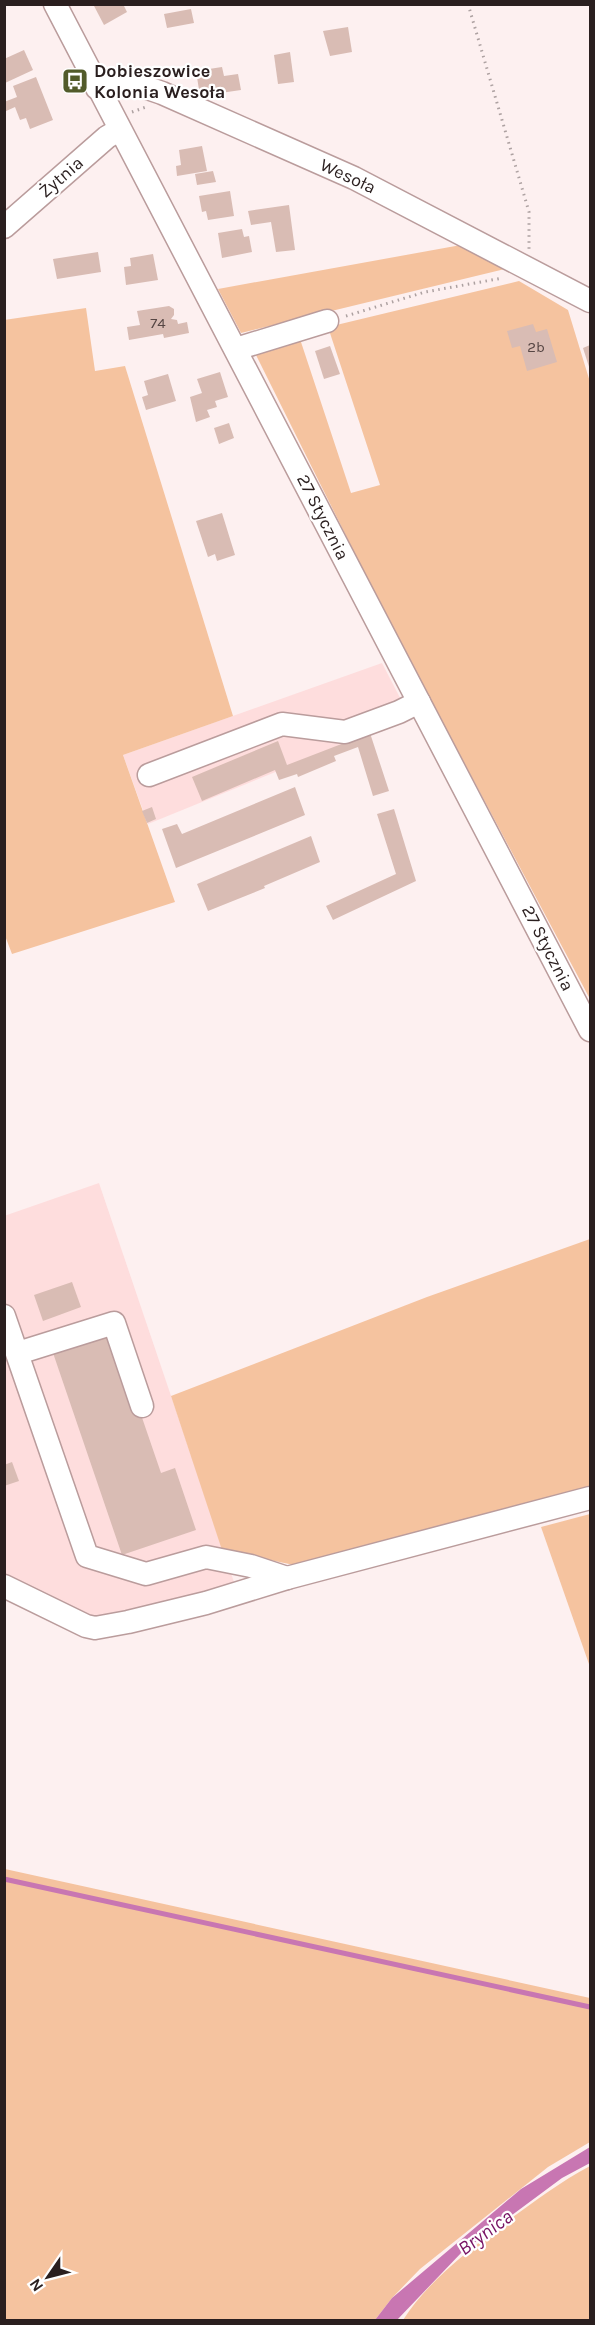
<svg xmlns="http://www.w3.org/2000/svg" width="595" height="2325" font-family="Karla,sans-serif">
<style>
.built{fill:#fedddd}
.green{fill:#f5c39f}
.water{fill:#c876b2}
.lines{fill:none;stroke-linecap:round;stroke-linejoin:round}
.stream{stroke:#c876b2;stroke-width:5}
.building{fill:#d9bcb4}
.minor-casing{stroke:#ba9c9c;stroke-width:25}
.path{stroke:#ada1a1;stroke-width:3;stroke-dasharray:1.5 4.5;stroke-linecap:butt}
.minor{stroke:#fff;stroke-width:22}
.labels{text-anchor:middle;stroke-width:4.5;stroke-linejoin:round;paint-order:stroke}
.number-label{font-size:15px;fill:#564644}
.poi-label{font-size:18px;font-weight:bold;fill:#2a1f1f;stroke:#fff;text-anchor:start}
.street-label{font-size:18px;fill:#2a1f1f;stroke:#fff}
.water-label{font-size:20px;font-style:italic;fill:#771364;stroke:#fff}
</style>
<rect width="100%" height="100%" fill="#fdf0f0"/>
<!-- built -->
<g class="built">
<path d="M382,663L410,717L148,824L123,755Z"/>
<path d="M99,1183L235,1585L96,1620L5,1577L4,1216Z"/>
</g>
<!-- green -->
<g class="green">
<path d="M461,245L509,268L241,333L218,289Z"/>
<path d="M519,281L568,310L590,382V999L386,616L252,347L299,336L351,493L380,485L328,327Z"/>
<path d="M86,308L95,371L125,366L233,716L123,755L175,902L12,954L4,933V320Z"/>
<path d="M590,1239V1487L299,1566L222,1550L171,1396L427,1297Z"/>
<path d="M590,1514V1667L541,1527Z"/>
<path d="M5,1869L590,1998V2142L548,2167L420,2269L392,2298L375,2320H5Z"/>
<path d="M590,2166V2320H403C429,2280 468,2251 506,2222C534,2202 560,2182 590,2166Z"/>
</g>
<!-- water -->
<path class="water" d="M590,2147V2163L562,2178L462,2252L397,2320H375L392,2298L521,2189Z"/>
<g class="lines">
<!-- stream -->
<path class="stream" d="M4,1879L590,2007"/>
</g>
<!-- building -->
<g class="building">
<path d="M93,4H123L127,12L104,25Z"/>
<path d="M191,9L194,23L167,28L164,14Z"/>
<path d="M348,27L352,52L330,56L323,31Z"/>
<path d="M24,50L33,70L5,83L4,59Z"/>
<path d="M290,52L294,82L278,84L274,55Z"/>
<path d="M222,67L224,76L238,74L241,90L200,96L196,71Z"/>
<path d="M36,77L53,120L30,129L26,118L20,120L15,107L4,112V102L17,97L13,86Z"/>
<path d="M202,146L207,171L177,176L176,166L181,165L179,150Z"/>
<path d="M213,171L216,182L197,185L195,174Z"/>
<path d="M230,191L234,216L208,220L206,211L202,212L199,196Z"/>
<path d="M289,205L295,250L276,252L271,222L251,225L248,211Z"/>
<path d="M242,229L244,237L249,236L252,252L222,258L218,233Z"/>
<path d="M98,252L101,272L57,279L53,259Z"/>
<path d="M153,254L158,280L126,285L124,267L131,266L130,258Z"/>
<path d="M169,306L174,309V315L171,319L177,320L178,324L187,322L189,333L164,338L163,334L129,340L127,327L140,325L137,311Z"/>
<path d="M533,324L536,332L547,329L557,362L527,371L520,346L512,348L507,331Z"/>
<path d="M590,345V370L583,348Z"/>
<path d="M330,346L340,374L324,379L315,351Z"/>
<path d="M220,372L228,397L215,401L217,407L207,410L210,417L196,422L190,397L202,393L197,379Z"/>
<path d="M168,374L176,401L146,410L142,397L148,395L144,381Z"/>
<path d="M229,423L234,438L219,444L214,428Z"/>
<path d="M222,513L235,555L217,561L215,554L208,557L196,521Z"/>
<path d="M370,733L389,791L373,796L358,747L334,756L336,761L298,777L297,774L279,780L275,770L202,801L192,777L278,741L287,765Z"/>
<path d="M295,787L305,815L176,868L162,829L177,824L182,834Z"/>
<path d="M152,807L156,819L147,823L142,811Z"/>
<path d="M394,809L416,881L333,920L326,906L396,874L377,814Z"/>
<path d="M311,836L320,862L264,886L265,888L208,911L197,884Z"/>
<path d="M72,1282L81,1307L43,1321L34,1295Z"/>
<path d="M112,1330L161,1473L175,1468L196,1530L122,1555L52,1350Z"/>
<path d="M12,1462L19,1481L4,1486V1465Z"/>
</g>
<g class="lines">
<defs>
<g id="minor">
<path d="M55,4L590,1030"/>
<path d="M97,88L121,79L162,93L354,178L590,301"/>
<path d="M4,227L107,137L119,130"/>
<path d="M236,349L327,321"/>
<path d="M149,775L282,724L345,732L399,712L419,702"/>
<path d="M4,1316L87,1556L146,1574L206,1557L251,1566L287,1578"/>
<path d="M18,1353L114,1323L142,1406"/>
<path d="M4,1586L86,1626L95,1628L128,1622L206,1603L287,1578L590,1498"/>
</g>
</defs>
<!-- minor casing -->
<use href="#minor" class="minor-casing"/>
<!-- path -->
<g class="path">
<path d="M468,4L529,212V249"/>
<path d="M132,112L146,107"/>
<path d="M346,316L425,292L503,278"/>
</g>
<!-- minor -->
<use href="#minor" class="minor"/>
</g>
<!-- icons -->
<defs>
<symbol id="bus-square" viewBox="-11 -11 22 22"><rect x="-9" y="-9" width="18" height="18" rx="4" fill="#525b2a" stroke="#fff"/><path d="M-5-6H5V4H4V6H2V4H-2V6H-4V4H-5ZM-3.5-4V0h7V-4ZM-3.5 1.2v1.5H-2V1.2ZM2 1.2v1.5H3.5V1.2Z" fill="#fff"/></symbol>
</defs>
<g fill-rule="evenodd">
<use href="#bus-square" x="60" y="66" width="30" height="30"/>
</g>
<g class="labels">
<!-- number labels -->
<g class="number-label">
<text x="158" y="328">74</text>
<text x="536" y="352">2b</text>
</g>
<!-- poi labels -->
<g class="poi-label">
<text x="94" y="77">Dobieszowice<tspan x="94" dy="21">Kolonia Wesoła</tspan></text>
</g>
<!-- street labels -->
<g class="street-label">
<text transform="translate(348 176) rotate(25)" y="6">Wesoła</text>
<text transform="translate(61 177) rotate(-41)" y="6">Żytnia</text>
<text transform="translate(323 517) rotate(63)" y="6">27 Stycznia</text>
<text transform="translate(548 948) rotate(63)" y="6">27 Stycznia</text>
</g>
<!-- water labels -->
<g class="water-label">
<text transform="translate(485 2232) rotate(-36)" y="7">Brynica</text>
</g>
</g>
<!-- border -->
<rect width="595" height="2325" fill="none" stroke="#2a1f1f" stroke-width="12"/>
<!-- north arrow -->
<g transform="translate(48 2277) rotate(235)" stroke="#ffffff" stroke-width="4.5" paint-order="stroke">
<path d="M0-4.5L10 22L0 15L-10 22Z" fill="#2a1f1f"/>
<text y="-9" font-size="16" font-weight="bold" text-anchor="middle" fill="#2a1f1f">N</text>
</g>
</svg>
